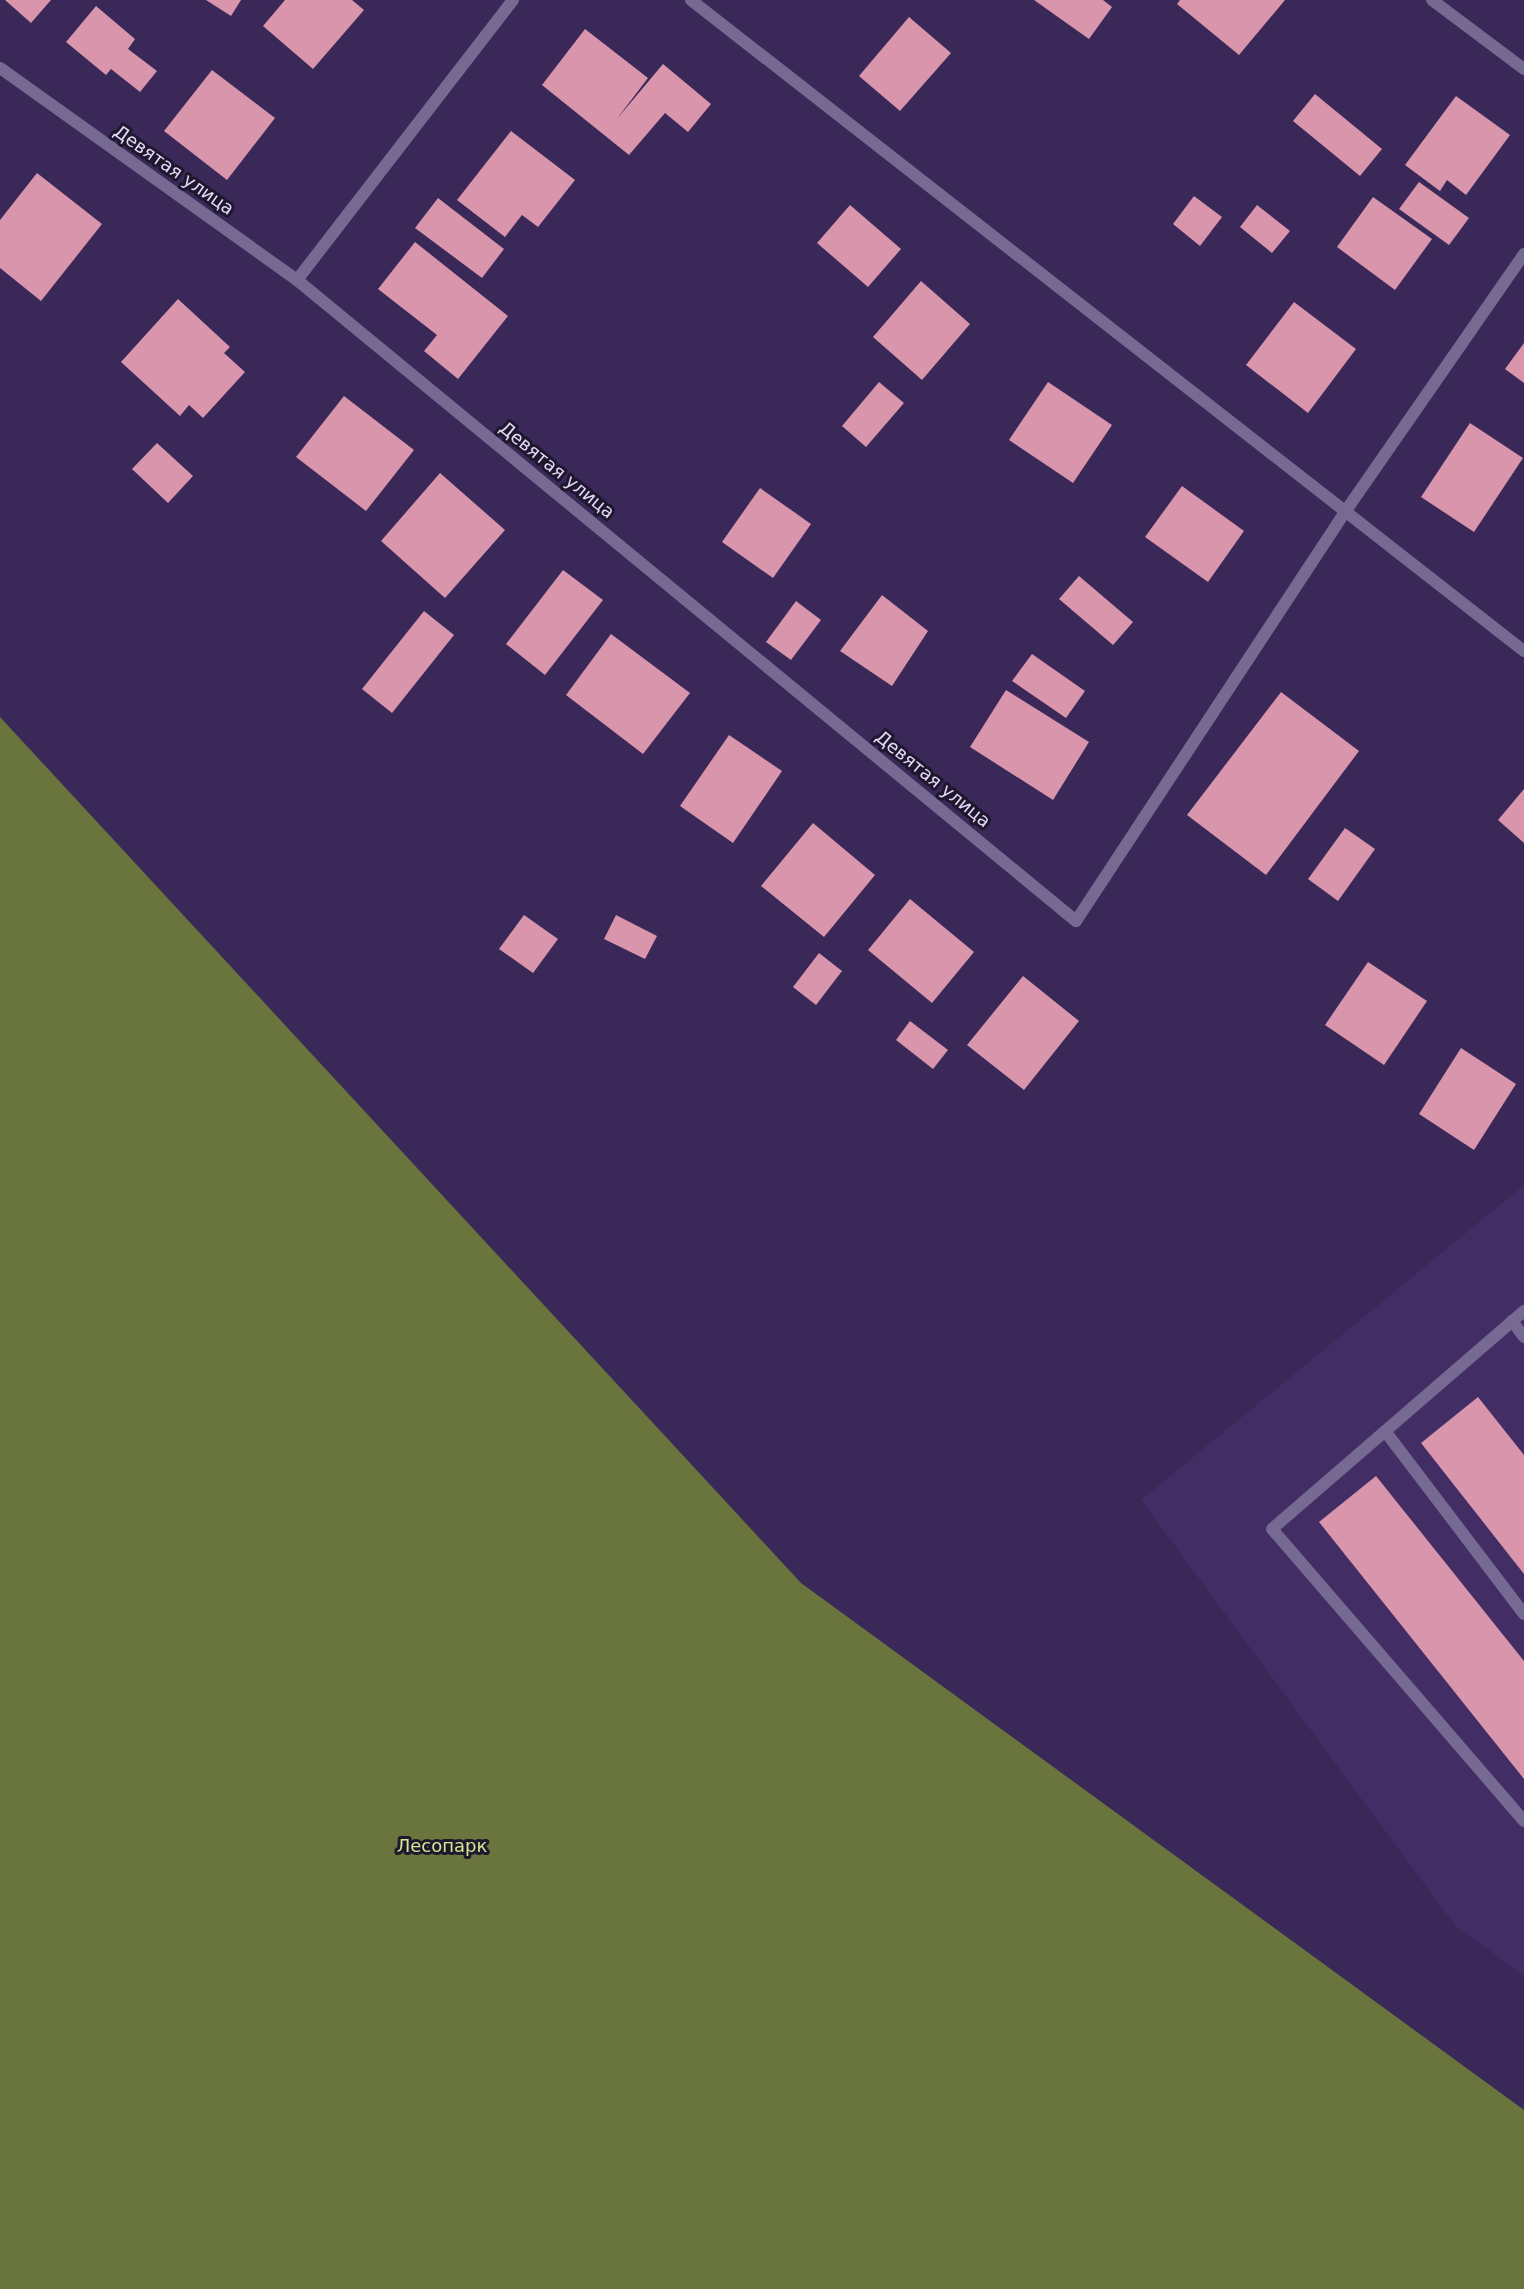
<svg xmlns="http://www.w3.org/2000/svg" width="1524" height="2289" font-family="'DejaVu Sans',sans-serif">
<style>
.built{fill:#422d65}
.forest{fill:#69753c}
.building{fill:#d995ab}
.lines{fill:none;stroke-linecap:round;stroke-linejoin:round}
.lane{stroke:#776a92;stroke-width:12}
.street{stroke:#776a92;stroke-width:12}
.labels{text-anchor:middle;stroke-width:6;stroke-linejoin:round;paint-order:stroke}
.street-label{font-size:18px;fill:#e3daf9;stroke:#1e172d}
.park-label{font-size:18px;fill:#d3e691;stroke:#1e172d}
</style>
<rect width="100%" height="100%" fill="#3a2859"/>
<!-- built -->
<path class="built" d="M1524,1185V1975L1456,1927L1141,1500Z"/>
<!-- forest -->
<path class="forest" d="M0,717L801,1583L1524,2110V2289H0Z"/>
<!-- building -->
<g class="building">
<path d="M5,0H51L31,23Z"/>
<path d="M206,0H241L231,16Z"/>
<path d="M285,0H352L364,10L313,69L263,26Z"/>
<path d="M1034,0H1103L1112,7L1089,39Z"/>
<path d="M1180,0H1285L1239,55L1177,4Z"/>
<path d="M96,6L135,39L128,49L157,71L140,92L111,69L106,75L66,42Z"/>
<path d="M909,17L951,53L900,111L859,76Z"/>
<path d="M585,29L648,78L616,120L663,64L711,104L688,132L665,113L629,155L542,85Z"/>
<path d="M212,70L275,118L227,180L164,131Z"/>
<path d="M1315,94L1382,149L1360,176L1293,121Z"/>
<path d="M1456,96L1510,135L1466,195L1447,180L1440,191L1405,165Z"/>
<path d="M511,131L575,180L538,227L522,215L505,237L457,200Z"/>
<path d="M37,173L102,224L41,301L0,268V220Z"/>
<path d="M1419,182L1469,218L1449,245L1399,209Z"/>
<path d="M1194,196L1222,217L1200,246L1173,224Z"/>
<path d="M1373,197L1432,239L1395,290L1337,247Z"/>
<path d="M438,198L504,249L482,278L415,228Z"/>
<path d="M850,205L901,249L868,287L817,243Z"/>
<path d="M1257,205L1290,231L1272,253L1240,227Z"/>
<path d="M415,242L508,316L458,379L424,351L437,335L378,289Z"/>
<path d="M921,281L970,324L922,380L873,337Z"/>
<path d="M178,299L230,347L224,353L245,372L203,418L189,405L180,416L121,362Z"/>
<path d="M1294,302L1356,349L1308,413L1246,365Z"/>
<path d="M1524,343V383L1505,369Z"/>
<path d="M879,382L904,403L866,447L842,426Z"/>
<path d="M1048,382L1112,425L1073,483L1009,440Z"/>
<path d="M344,396L414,450L366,511L296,457Z"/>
<path d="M1470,423L1523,458L1474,532L1421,497Z"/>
<path d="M157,443L193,476L168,503L132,469Z"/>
<path d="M440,473L505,530L445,598L381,541Z"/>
<path d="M1182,486L1244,531L1208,582L1145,537Z"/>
<path d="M760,488L811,524L773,578L722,542Z"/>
<path d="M563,570L603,600L545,675L506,644Z"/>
<path d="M1079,576L1133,622L1113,645L1059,599Z"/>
<path d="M882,595L928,631L892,686L840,651Z"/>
<path d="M796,601L821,620L791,660L766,642Z"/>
<path d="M424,611L454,635L392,713L362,689Z"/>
<path d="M611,634L690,693L643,754L566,695Z"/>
<path d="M1032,654L1085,691L1066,718L1012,681Z"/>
<path d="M1006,690L1089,742L1053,800L970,747Z"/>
<path d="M1281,692L1359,751L1266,875L1187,815Z"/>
<path d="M729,735L782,771L733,843L680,806Z"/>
<path d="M1524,789V843L1498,820Z"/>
<path d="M813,823L875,875L824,937L761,886Z"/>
<path d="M1345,828L1375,849L1338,901L1308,879Z"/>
<path d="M910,899L974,952L932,1003L868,950Z"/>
<path d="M524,915L558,939L533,973L499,949Z"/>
<path d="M616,915L657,936L645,959L604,939Z"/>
<path d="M819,953L842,971L816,1005L793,987Z"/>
<path d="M1368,962L1427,1001L1384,1065L1325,1025Z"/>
<path d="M1023,976L1079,1021L1024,1090L967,1045Z"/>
<path d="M910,1021L948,1050L933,1069L896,1040Z"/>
<path d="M1461,1048L1516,1084L1474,1150L1419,1114Z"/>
<path d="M1478,1397L1524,1455V1574L1421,1443Z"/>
<path d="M1376,1476L1524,1661V1779L1319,1522Z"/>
</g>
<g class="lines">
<!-- lane -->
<g class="lane">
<path d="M691,0L1524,651"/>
<path d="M297,280L513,0"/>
<path d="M1076,921L1345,512L1524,254"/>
<path d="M1524,1311L1272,1529L1524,1821"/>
<path d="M1512,1321L1524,1337"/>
<path d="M1385,1431L1524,1614"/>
</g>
<!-- street -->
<g class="street">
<path d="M1432,0L1524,69"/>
<path d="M0,68L297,280L1076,921"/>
</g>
</g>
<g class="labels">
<!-- street labels -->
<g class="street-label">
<text transform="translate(174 170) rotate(35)" y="6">Девятая улица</text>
<text transform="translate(557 470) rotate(39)" y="6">Девятая улица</text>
<text transform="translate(933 779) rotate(39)" y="6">Девятая улица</text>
</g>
<!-- park labels -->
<g class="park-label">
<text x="442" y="1852">Лесопарк</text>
</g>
</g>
</svg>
